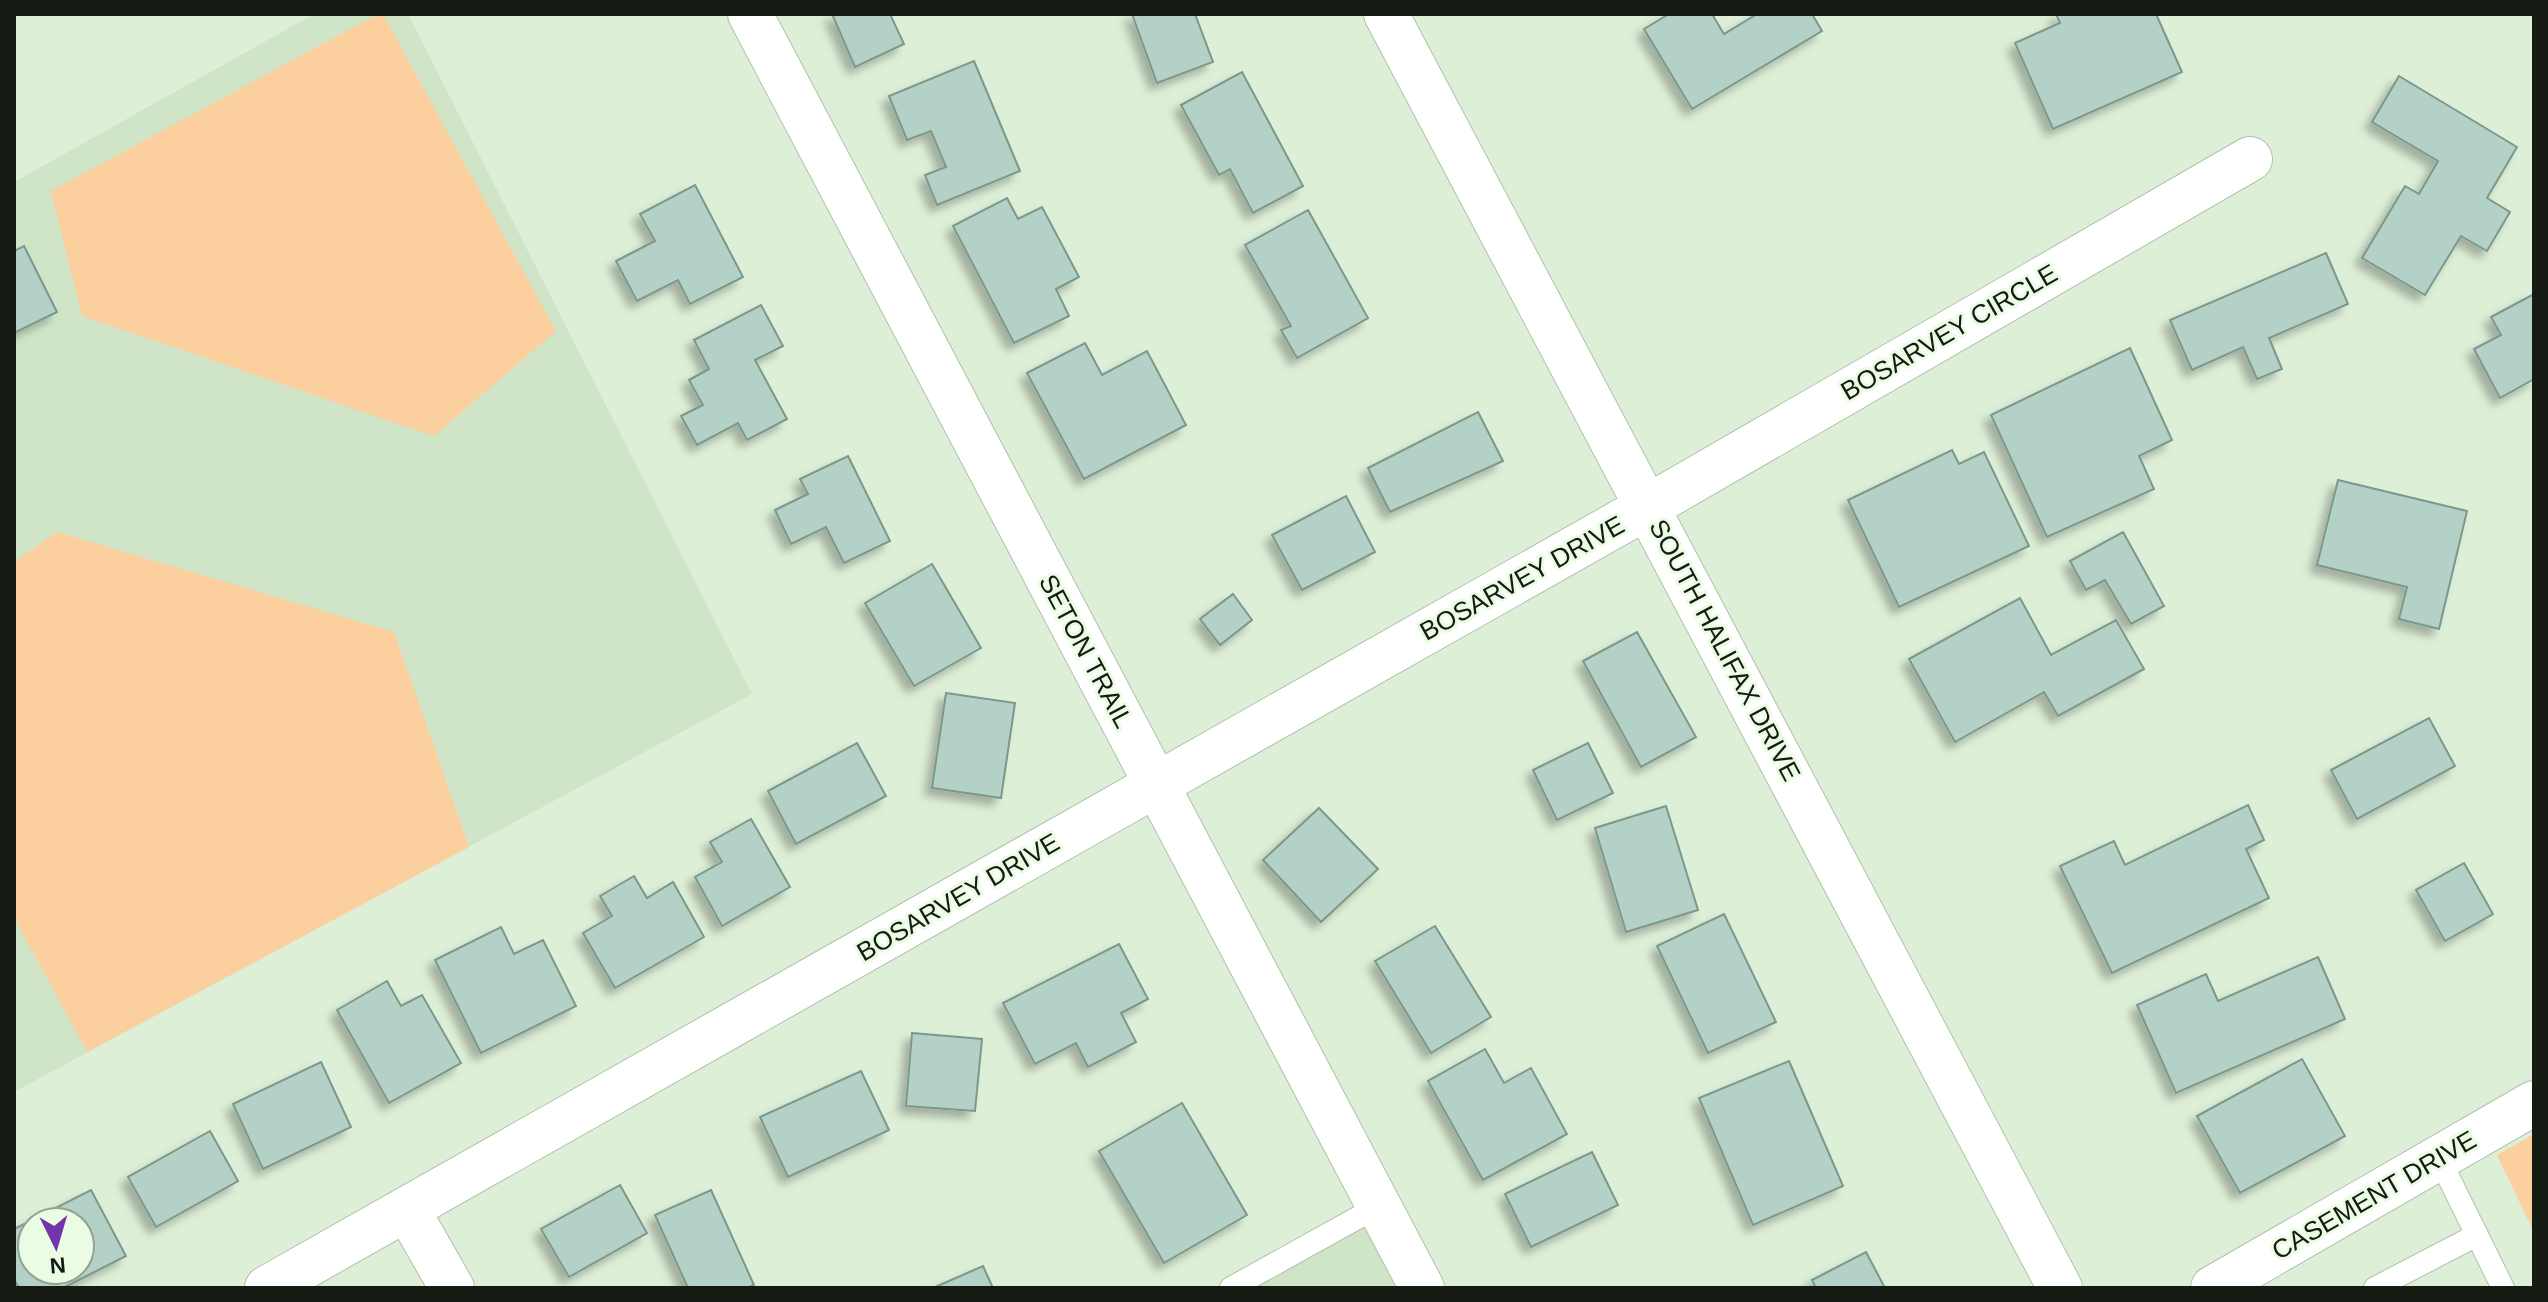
<svg xmlns="http://www.w3.org/2000/svg" width="2548" height="1302" font-family="Arial,sans-serif">
<style>
.built{fill:#d0e5c7}
.green{fill:#fbcf9e}
.building{fill:#b3d1c6;stroke:#7b988d;stroke-width:2;fill-rule:evenodd;filter:url(#shadow)}
.lines{fill:none;stroke-linecap:round;stroke-linejoin:round}
.lane-casing{stroke:#b1c2ab;stroke-width:24}
.street-casing{stroke:#b1c2ab;stroke-width:46}
.secondary-casing{stroke:#b1c2ab;stroke-width:46}
.lane{stroke:#fff;stroke-width:22}
.street{stroke:#fff;stroke-width:44}
.secondary{stroke:#fff;stroke-width:44}
.labels{text-anchor:middle;stroke-width:6;stroke-linejoin:round;paint-order:stroke}
.street-label{font-size:26px;fill:#151b13;stroke:#ebfce4}
</style>
<defs>
<filter id="shadow"><feDropShadow dx="-7" dy="7" stdDeviation="4" flood-color="#0004"/></filter>
</defs>
<rect width="100%" height="100%" fill="#deefd7"/>
<!-- built -->
<g class="built">
<path d="M314,14H408L752,694L14,1092V182Z"/>
<path d="M1365,1227L1398,1288H1238Z"/>
</g>
<!-- green -->
<g class="green">
<path d="M378,14H383L556,331L434,436L82,316L51,191Z"/>
<path d="M57,532L394,632L469,847L87,1052L14,918V562Z"/>
<path d="M2534,1134V1232L2497,1155Z"/>
</g>
<!-- building -->
<g class="building">
<path d="M832,14H890L904,44L855,67Z"/>
<path d="M1132,14H1195L1213,62L1157,83Z"/>
<path d="M1669,14H1712L1724,34L1757,14H1812L1822,31L1692,109L1644,29Z"/>
<path d="M2056,14H2156L2182,72L2053,129L2015,43L2060,23Z"/>
<path d="M974,61L1020,171L937,205L925,175L946,167L931,131L907,140L889,96Z"/>
<path d="M1242,72L1303,186L1253,213L1230,169L1219,175L1181,105Z"/>
<path d="M2399,76L2517,147L2487,198L2510,212L2487,251L2461,236L2425,295L2362,258L2405,186L2419,194L2438,161L2372,122Z"/>
<path d="M695,185L743,277L690,304L678,280L637,301L616,261L655,241L640,214Z"/>
<path d="M1007,198L1018,219L1042,207L1079,277L1056,289L1069,316L1014,343L953,226Z"/>
<path d="M1308,210L1368,318L1297,358L1281,330L1291,326L1245,245Z"/>
<path d="M24,246L57,312L14,333V251Z"/>
<path d="M2326,253L2348,304L2269,338L2282,369L2257,379L2243,347L2192,370L2170,320Z"/>
<path d="M2534,294V379L2500,398L2474,349L2501,335L2491,317Z"/>
<path d="M761,305L783,346L755,360L787,419L747,440L738,423L697,445L681,416L703,405L689,380L709,369L694,340Z"/>
<path d="M1085,343L1102,375L1147,351L1186,425L1084,479L1027,373Z"/>
<path d="M2130,348L2172,440L2139,456L2154,489L2047,537L1991,415Z"/>
<path d="M1478,412L1503,461L1390,512L1368,468Z"/>
<path d="M1952,450L1959,464L1984,452L2029,546L1899,607L1848,500Z"/>
<path d="M848,456L890,541L844,563L826,527L791,544L775,510L808,494L800,479Z"/>
<path d="M2338,480L2467,511L2439,629L2399,619L2407,587L2317,565Z"/>
<path d="M1346,496L1375,552L1302,590L1272,535Z"/>
<path d="M2123,532L2164,606L2131,624L2105,580L2086,590L2070,561Z"/>
<path d="M932,564L981,648L914,686L865,603Z"/>
<path d="M1233,594L1252,620L1220,645L1200,619Z"/>
<path d="M2020,598L2051,655L2116,620L2144,669L2058,716L2044,692L1955,742L1909,659Z"/>
<path d="M1637,632L1696,737L1641,767L1583,661Z"/>
<path d="M946,693L1015,703L1001,798L932,788Z"/>
<path d="M2429,718L2455,766L2357,819L2331,770Z"/>
<path d="M857,743L886,796L796,844L768,791Z"/>
<path d="M1588,743L1613,793L1557,820L1533,770Z"/>
<path d="M2248,805L2264,840L2246,849L2269,898L2112,973L2060,866L2114,841L2125,865Z"/>
<path d="M1666,806L1698,910L1626,932L1595,828Z"/>
<path d="M1319,808L1378,869L1321,922L1263,860Z"/>
<path d="M751,819L790,887L722,926L695,877L722,862L710,842Z"/>
<path d="M2464,863L2493,914L2445,941L2416,890Z"/>
<path d="M634,876L647,898L673,882L704,937L615,988L583,933L612,916L600,896Z"/>
<path d="M1724,914L1776,1022L1708,1053L1657,946Z"/>
<path d="M1435,926L1491,1017L1431,1053L1375,961Z"/>
<path d="M501,927L514,954L543,940L576,1006L481,1053L435,960Z"/>
<path d="M1119,944L1148,999L1121,1013L1136,1042L1088,1067L1076,1043L1035,1064L1003,1003Z"/>
<path d="M2318,957L2345,1019L2176,1093L2137,1005L2206,974L2218,1001Z"/>
<path d="M387,981L401,1006L422,995L461,1063L389,1103L337,1010Z"/>
<path d="M912,1033L982,1039L975,1111L906,1106Z"/>
<path d="M1485,1049L1504,1083L1531,1068L1567,1134L1483,1180L1428,1081Z"/>
<path d="M2302,1059L2345,1136L2240,1193L2197,1116Z"/>
<path d="M1789,1061L1843,1186L1753,1225L1699,1098Z"/>
<path d="M321,1062L351,1127L263,1169L233,1104Z"/>
<path d="M861,1071L889,1130L788,1177L760,1117Z"/>
<path d="M1182,1103L1247,1215L1164,1263L1099,1151Z"/>
<path d="M210,1131L238,1181L156,1227L128,1177Z"/>
<path d="M1592,1152L1618,1205L1531,1247L1505,1194Z"/>
<path d="M620,1185L647,1233L569,1277L541,1229Z"/>
<path d="M91,1190L126,1256L63,1288H19L14,1279V1229ZM32,1222H80V1270H32Z"/>
<path d="M711,1190L754,1285L747,1288H688L655,1215Z"/>
<path d="M1866,1252L1885,1288H1816L1812,1280Z"/>
<path d="M983,1266L993,1288H933Z"/>
</g>
<g class="lines">
<defs>
<g id="lane">
<path d="M2439,1158L2503,1288"/>
<path d="M1231,1288L1379,1206"/>
<path d="M2375,1288L2477,1235"/>
</g>
<g id="street">
<path d="M750,14L1422,1288"/>
<path d="M408,1211L452,1288"/>
<path d="M267,1288L1649,506L2250,159"/>
<path d="M2213,1288L2534,1103"/>
</g>
<path id="secondary" d="M1386,14L2060,1288"/>
</defs>
<!-- lane casing -->
<use href="#lane" class="lane-casing"/>
<!-- street casing -->
<use href="#street" class="street-casing"/>
<!-- secondary casing -->
<use href="#secondary" class="secondary-casing"/>
<!-- lane -->
<use href="#lane" class="lane"/>
<!-- street -->
<use href="#street" class="street"/>
<!-- secondary -->
<use href="#secondary" class="secondary"/>
</g>
<g class="labels">
<!-- street labels -->
<g class="street-label">
<text transform="translate(1949 332) rotate(-30)" y="9">BOSARVEY CIRCLE</text>
<text transform="translate(1522 578) rotate(-29)" y="9">BOSARVEY DRIVE</text>
<text transform="translate(1725 650) rotate(62)" y="9">SOUTH HALIFAX DRIVE</text>
<text transform="translate(1086 651) rotate(62)" y="9">SETON TRAIL</text>
<text transform="translate(958 897) rotate(-30)" y="9">BOSARVEY DRIVE</text>
<text transform="translate(2374 1195) rotate(-30)" y="9">CASEMENT DRIVE</text>
</g>
</g>
<!-- border -->
<rect width="2548" height="1302" fill="none" stroke="#151b13" stroke-width="32"/>
<!-- north arrow -->
<g transform="translate(56 1246) rotate(175)"><circle r="38" fill="#ebfce4" stroke="#95a290" stroke-width="2"/>
<path d="M0-6L14 30L0 20L-14 30Z" fill="#7335ab"/>
<text y="-12" font-size="22" font-weight="bold" text-anchor="middle" fill="#151b13">N</text>
</g>
</svg>
